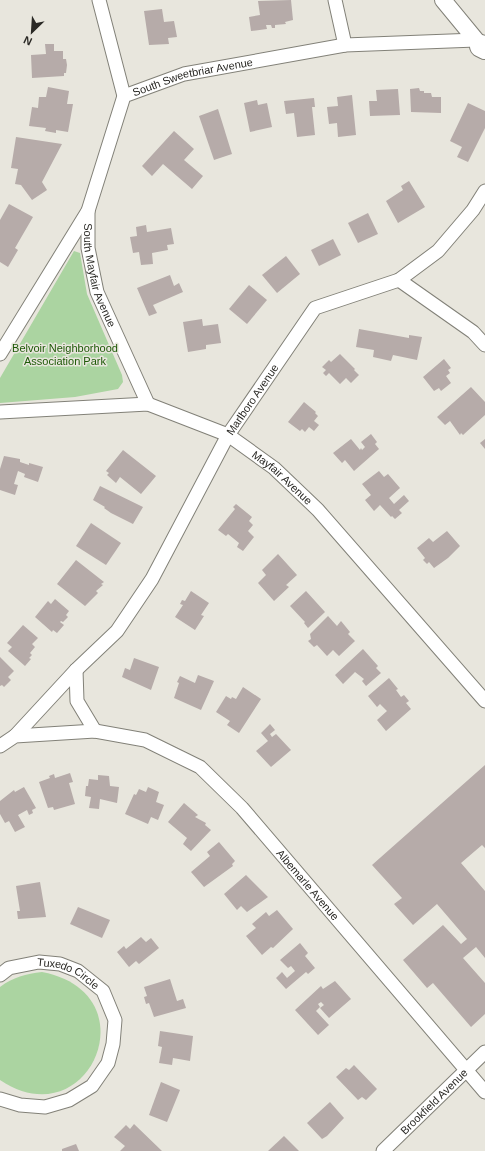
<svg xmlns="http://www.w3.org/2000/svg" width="485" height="1151" font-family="Arial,sans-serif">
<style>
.green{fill:#abd4a1}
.building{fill:#b6aba9}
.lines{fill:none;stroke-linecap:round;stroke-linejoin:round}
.minor-casing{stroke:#828178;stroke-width:15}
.tertiary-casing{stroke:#828178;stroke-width:18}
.motorway-casing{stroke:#828178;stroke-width:24}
.minor{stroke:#fff;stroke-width:13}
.tertiary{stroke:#fff;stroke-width:16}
.motorway{stroke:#fff;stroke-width:22}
.labels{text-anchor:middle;stroke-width:3;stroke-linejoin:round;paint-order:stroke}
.street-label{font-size:11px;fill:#2a2925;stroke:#e8e6dd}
.park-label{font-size:11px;fill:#1d5907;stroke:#e8e6dd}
</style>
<rect width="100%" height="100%" fill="#e8e6dd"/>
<!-- green -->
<g class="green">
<path d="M74,251L80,253L87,294L122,375L123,382L118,389L75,397L0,403V378Z"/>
<path d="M42,972C152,993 89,1140 0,1080V987C13,977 26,974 42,972Z"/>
</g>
<!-- building -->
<g class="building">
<path d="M291,0L293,20L285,22L286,24L275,25V28H272L271,25H266L267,29L251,31L249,17L260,15L258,1Z"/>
<path d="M162,9L164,22L174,21L177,37L168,38L169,44L149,45L144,11Z"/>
<path d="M45,44H54V51H63V59H66L67,65L66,73H64V76L32,78L31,55L46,54Z"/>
<path d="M48,87L69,91L67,104H73L68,132L56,130V133L45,131L46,128L29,126L32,107L38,108L39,97H46Z"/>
<path d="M419,88L420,91H424V93H431L432,97H441V113L411,112L410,89Z"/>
<path d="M398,89L400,115L370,116L369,101H377L376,90Z"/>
<path d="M352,95L356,135L338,137L337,123L329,124L327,107L338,106L337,97Z"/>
<path d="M314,98L315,107H312L315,135L297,137L294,113L286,114L284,101Z"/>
<path d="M257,100L258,105L267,103L272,127L250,132L244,103Z"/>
<path d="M468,103L485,111V128L468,162L457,157L462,147L450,141Z"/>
<path d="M218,109L232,154L214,160L199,116Z"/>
<path d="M174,131L194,149L184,160L203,176L192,189L163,164L152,176L142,166Z"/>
<path d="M16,137L62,144L42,182L47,190L32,200L21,185L15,184L18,169L11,168Z"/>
<path d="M409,181L425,207L398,223L386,201L403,190L401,186Z"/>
<path d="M9,204L33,217L15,248L18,250L8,267L0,262V220Z"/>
<path d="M368,213L378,234L358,243L348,223Z"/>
<path d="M146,225L147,232L171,228L174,244L167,245L168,250L152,253L153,264L141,265L139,252L133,253L130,237L137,236L136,227Z"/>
<path d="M333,239L341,255L319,266L311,250Z"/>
<path d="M286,256L300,274L277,293L262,275Z"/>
<path d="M170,275L174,286L179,283L183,292L153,305L157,313L149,316L137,288Z"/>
<path d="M249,285L267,300L247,324L229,309Z"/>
<path d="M202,319L203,326L218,324L221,343L206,345V349L188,352L183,322Z"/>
<path d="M359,329L409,338V335L422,337L417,360L393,355L391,361L373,357L374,350L356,347Z"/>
<path d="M340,354L355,369L354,370L359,375L351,383L346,378L340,384L329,373L326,376L323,373L326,370L322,367L329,360L331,362Z"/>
<path d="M444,359L451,368L448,370L450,373L446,376L451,383L441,391L439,388L434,391L423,377Z"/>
<path d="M471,387L485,402V415L463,435L461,433L460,435L450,421L445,425L437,417Z"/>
<path d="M304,402L316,412L315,413L318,416L314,421L319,425L314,431L309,427L305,432L302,429L300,431L288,422Z"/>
<path d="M371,434L377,442L375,444L379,449L354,471L345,460L342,463L333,453L351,439L360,450L361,448L362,450L365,447L361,442Z"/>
<path d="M485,439V449L480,443Z"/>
<path d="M123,450L156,476L141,494L120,477L116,483L107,475L109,473L106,471Z"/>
<path d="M4,456L20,459V462L29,465V463L43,467L38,482L24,477L25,474L18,471L14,484L18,485L15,495L0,490V469Z"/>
<path d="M379,471L384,477L388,474L400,488L389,498L394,504L404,495L409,501L399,510L402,513L395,519L392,516L391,517L380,505L374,511L365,500L371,495L362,484Z"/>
<path d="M100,486L143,507L133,524L111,513L104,508L105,507L93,500Z"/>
<path d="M236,504L252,517L249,521L253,525L248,531L254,537L243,551L237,547L240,541L239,543L228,534L226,536L218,530L235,509L233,507Z"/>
<path d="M91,523L121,543L106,565L76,546Z"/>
<path d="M447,531L460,546L448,558L434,568L429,562L427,564L423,560L425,558L417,548L429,538L433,542Z"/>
<path d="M278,554L297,575L286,585L289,587L274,601L258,583L266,575L262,570Z"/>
<path d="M76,560L104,582L101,584L103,585L96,591L98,593L85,606L57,584Z"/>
<path d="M191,591L209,603L201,615L204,616L195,630L175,617L183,605L180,604L182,600L185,601Z"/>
<path d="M306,591L325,612L308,628L304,623L305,622L290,606Z"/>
<path d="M55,599L69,611L66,615L68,617L63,622L61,621L60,622L64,625L57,633L53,630L52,632L35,617L48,601L51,604Z"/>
<path d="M328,616L337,626L341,621L350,632L348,634L355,641L339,656L333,650L327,656L317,645L314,647L308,641L311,639L310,634Z"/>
<path d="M23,625L38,638L32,644L35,647L30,653L32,655L29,658L31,659L25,666L8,651L12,647L7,643Z"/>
<path d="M363,649L378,666L376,668L381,673L366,686L362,681L364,679L355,672L343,684L335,675Z"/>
<path d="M0,657L14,671L8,677L11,680L4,687L2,685L0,686Z"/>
<path d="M134,658L159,667L151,690L122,677L125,668L130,670Z"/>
<path d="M198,675L214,681L201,710L174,698L179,683L177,682L180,676L195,683Z"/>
<path d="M389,678L398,689L396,690L401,697L404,695L409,701L406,703L411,709L386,731L377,720L387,711L380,704L377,707L368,696Z"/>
<path d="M243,687L261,699L239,733L227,725L230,721L216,712L226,696L231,699L232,697L236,699Z"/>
<path d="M270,724L275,730L270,734L272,737L276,734L291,750L271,767L256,751L268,741L261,733Z"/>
<path d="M485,765V848L482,845L461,863L485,891V958L476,947L463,958L485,983V1014L471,1027L433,983L427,988L403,960L443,925L461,944L467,939L437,904L413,925L394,904L402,898L372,865Z"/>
<path d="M70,773L73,782L69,783L75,804L54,810L53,807L48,808L39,782L50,778L49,776L54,774L55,778Z"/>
<path d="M98,775L109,776L110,786L119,787L117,803L100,799L99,809L89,808L91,797L85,796L86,786H88L89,779L98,780Z"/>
<path d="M24,787L36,808L32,810L33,813L29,815L27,810L18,815L25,827L15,832L9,821L5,823L0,814V801L14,790L15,792Z"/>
<path d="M148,787L159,792L156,802L164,805L158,820L151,817L148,824L125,814L134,794L136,795L139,789L146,792Z"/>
<path d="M184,803L198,815L195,817L206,823L205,825L211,830L191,851L183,844L187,838L168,822Z"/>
<path d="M219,842L235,861L232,864L233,866L204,887L191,872L210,856L207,852Z"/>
<path d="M246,875L268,897L247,912L241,906L237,910L224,894Z"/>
<path d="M40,882L46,917L18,919L17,911H20L16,886Z"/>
<path d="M78,907L110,920L102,938L70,924Z"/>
<path d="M277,910L293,929L273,948L271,947L262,955L246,936L256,928L252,924L266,912L269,916Z"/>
<path d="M141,937L146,942L151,938L159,948L139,964L136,961L129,967L117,952L124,946L126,949Z"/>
<path d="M300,943L308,953L305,956L315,968L308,974L306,972L286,989L276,978L282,972L287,978L295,971L291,966L288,968L280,960Z"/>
<path d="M170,979L177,1001L183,999L186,1008L154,1017L149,1003L146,1004L144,997L147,996L144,987Z"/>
<path d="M335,981L351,999L329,1018L320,1008L324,1005L321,1002L318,1004L320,1007L316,1011L329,1025L318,1035L295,1010L321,986L323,989Z"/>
<path d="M160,1031L193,1036L190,1061L173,1058L172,1065L159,1063L162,1047L158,1046Z"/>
<path d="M354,1065L377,1089L366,1100L362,1097L358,1100L336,1077L346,1068L349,1070Z"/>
<path d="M161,1082L180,1090L167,1122L149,1115Z"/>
<path d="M330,1102L344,1118L327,1136L322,1139L307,1123Z"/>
<path d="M134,1124L162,1151H120L125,1146L114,1137L126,1125L130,1129Z"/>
<path d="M284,1136L299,1151H268Z"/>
<path d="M76,1144L79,1151H62V1149Z"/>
</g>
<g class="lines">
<defs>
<g id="minor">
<path d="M99,0L124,96"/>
<path d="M335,0L345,45"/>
<path id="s1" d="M88,211V248L97,292L148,404"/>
<path d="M399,280L473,332L485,345"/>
<path id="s2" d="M0,354L88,211L124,96L184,74L345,45L476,40"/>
<path id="s3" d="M0,412L148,404L228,435L274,468L318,510L485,701"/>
<path d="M76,670L77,701L95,731"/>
<path id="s4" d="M15,736L76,670L117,631L152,579L228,435L315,308L399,280L438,251L473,210L485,191"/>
<path id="s5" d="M0,746L15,736L95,731L145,740L200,767L242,808L485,1092"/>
<path id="s6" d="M0,975L9,968L39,962L60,964L78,971L103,991L115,1020L113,1044L108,1063L92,1086L69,1100L45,1107L20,1105L0,1099"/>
<path id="s7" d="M383,1151L485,1052"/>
</g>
<path id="tertiary" d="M443,0L485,51"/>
<path id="motorway" d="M481,46L485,48"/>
</defs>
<!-- minor casing -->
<use href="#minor" class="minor-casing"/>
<!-- tertiary casing -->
<use href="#tertiary" class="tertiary-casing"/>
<!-- motorway casing -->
<use href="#motorway" class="motorway-casing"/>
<!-- minor -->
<use href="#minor" class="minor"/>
<!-- tertiary -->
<use href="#tertiary" class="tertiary"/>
<!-- motorway -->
<use href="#motorway" class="motorway"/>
</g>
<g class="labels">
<!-- street labels -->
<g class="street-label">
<text dy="4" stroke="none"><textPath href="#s2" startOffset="360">South Sweetbriar Avenue</textPath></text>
<text dy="4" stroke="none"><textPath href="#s1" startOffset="66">South Mayfair Avenue</textPath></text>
<text dy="4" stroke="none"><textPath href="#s4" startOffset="415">Marlboro Avenue</textPath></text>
<text dy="4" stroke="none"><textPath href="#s3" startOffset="303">Mayfair Avenue</textPath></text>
<text dy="4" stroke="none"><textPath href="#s5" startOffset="370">Albemarle Avenue</textPath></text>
<text dy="4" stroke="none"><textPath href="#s6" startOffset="74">Tuxedo Circle</textPath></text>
<text dy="4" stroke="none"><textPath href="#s7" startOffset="71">Brookfield Avenue</textPath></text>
</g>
<!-- park labels -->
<g class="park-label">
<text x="65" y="352">Belvoir Neighborhood<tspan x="65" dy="13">Association Park</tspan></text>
</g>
</g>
<!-- north arrow -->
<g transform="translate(32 32) rotate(205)" stroke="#e8e6dd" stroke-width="3" paint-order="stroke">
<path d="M0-3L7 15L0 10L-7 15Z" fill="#2a2925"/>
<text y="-6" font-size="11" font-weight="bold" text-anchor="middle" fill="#2a2925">N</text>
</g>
</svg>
